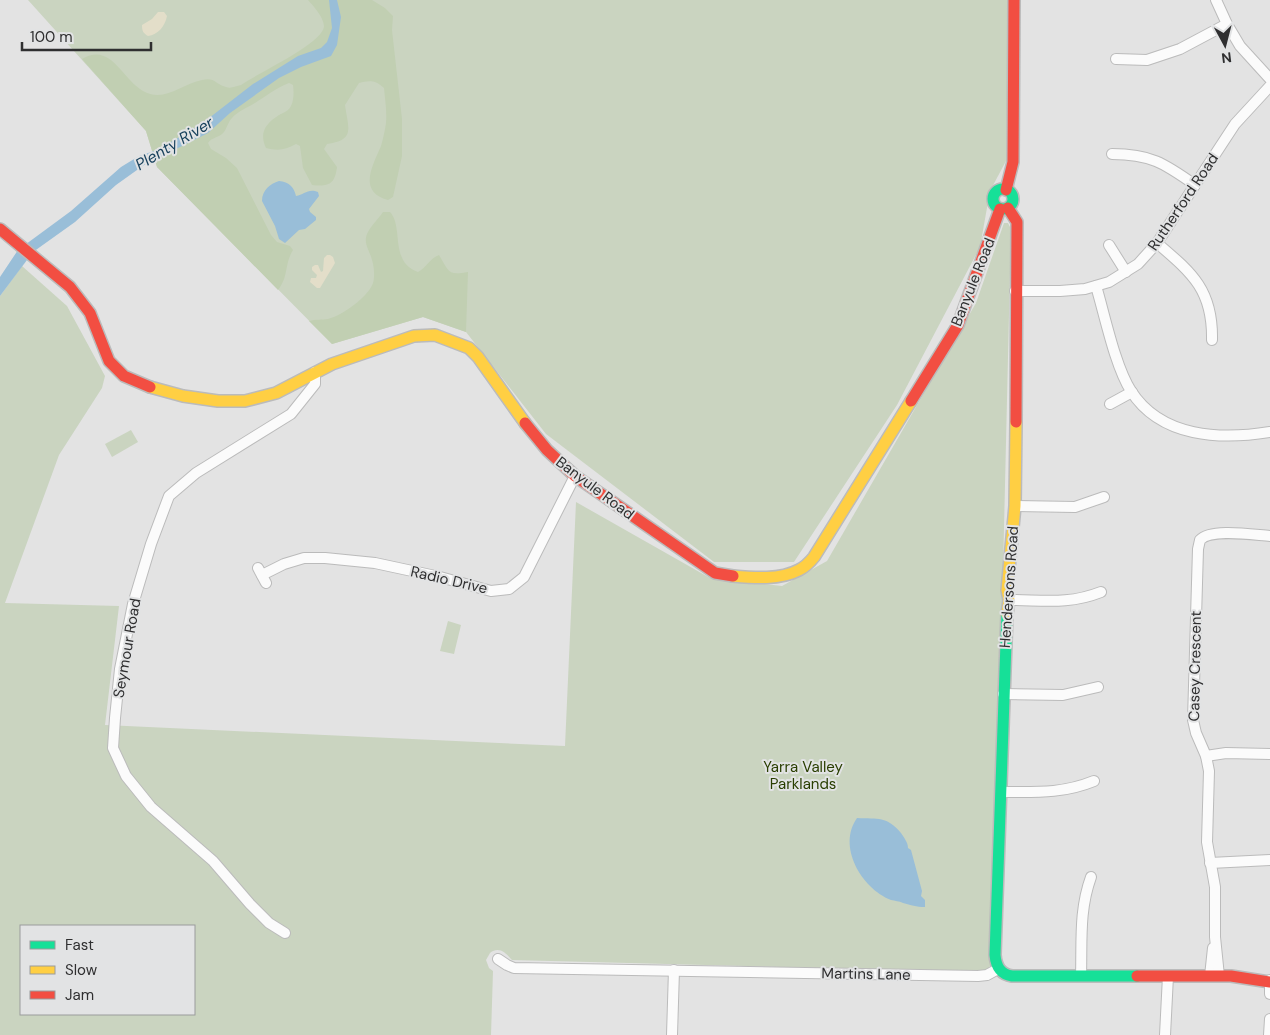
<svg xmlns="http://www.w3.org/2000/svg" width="1270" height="1035" font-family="'DM Sans',sans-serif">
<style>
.green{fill:#cad4c0;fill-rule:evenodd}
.forest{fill:#c1cfb2}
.sand{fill:#e3dec9}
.water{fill:#99bed8}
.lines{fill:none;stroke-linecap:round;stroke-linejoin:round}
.street-casing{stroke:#bbb;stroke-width:12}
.fast-casing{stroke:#bbb;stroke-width:14}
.slow-casing{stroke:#bbb;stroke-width:14}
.jam-casing{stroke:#bbb;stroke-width:14}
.street{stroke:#fbfbfb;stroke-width:10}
.fast{stroke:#16e098;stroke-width:11}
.slow{stroke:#ffcf43;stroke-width:11}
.jam{stroke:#f24e42;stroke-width:11}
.labels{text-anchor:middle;stroke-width:4;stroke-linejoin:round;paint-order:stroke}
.street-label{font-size:15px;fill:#2f2f30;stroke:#e2e3e4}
.park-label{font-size:15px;fill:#293e01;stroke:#e2e3e4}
.water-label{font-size:16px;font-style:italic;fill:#19425d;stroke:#e2e3e4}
</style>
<rect width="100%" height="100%" fill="#e3e3e3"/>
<!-- green -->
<g class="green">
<path d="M28,0H1009L1006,161L990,191L980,247L897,405L794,562H714L546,434L466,332L423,317L332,344L157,167L146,131Z"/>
<path d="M1004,223H1008L1011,229L1003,571L990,966L988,970L979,972L512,960C506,953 499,946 490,953L486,960L489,968L493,971L491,1035H0V296L22,266L67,306L105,376L102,388L59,455L5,603L119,606L105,725L565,746L576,502L710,578L782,586L827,561L976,303ZM21,926H194V1014H21Z"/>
<path d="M131,430L138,442L112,457L105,444Z"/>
<path d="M448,621L461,625L454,654L440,651Z"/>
</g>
<!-- forest -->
<g class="forest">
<path d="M308,0H372L385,8L393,16L392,30L402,119V156L393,197L388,200C357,192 373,165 381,146C383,139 385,130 386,123C387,112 385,99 384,88C376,80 369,80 359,83L345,105C348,128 356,140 327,144L324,149L337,167C335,184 329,187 312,185L303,168L300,146L296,144C285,150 278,151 266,148C259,133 265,124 279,115C282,113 286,112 289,109C294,104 294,92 293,85L289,83C276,88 266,96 255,103C247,108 238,111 232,118C228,122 227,128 224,132C219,138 212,137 208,143L211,149L226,158L237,168L271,235L277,242L290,246L293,250C284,265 289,276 278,290L157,167L146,131L82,59C111,42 121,78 143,91C164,103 182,84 202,80C215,77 215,84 226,87C231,89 236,86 241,85C256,74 324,43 324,26C323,16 314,7 308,0Z"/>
<path d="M383,212H390C404,227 389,262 418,272C427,267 430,258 439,255C449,271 447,276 468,272L466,332L423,317L332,344L309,321C316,319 322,320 328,319C343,315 368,297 373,283C375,277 374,266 372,260C370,251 363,244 367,234C370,227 378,219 383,212Z"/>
</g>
<!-- sand -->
<g class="sand">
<path d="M158,12H164L167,16C165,26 158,35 148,36C143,33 142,31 142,25L152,19Z"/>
<path d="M327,255H330L333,257L335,263L320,288H317L310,282L311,278H316L317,275L312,270V267L315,265H318L321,272L323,271L324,258Z"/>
</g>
<!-- water -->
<g class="water">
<path d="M329,0H337L341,17L337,45L331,56L301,67L279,78L230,113L208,133L144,165L116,185L75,222L33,252L0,296V277L18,250L71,211L121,167L139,156L157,150L200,125L253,84L298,56L321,48L327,42L332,28Z"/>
<path d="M279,181C289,182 294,187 296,196C304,195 308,188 318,192L319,196L309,209L310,212L316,217V220L305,229L299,230L285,243L279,239L275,226L262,201C262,190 270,184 279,181Z"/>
<path d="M857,818C878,819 887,816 901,833C904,838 908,842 908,848L911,850L922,891L921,896L925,900V907C916,907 911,905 903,903C899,901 895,901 891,900C861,888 837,846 857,818Z"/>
</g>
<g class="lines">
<defs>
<g id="street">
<path d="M1216,0L1227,24L1240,46L1270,79"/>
<path d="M1116,59L1147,60L1180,49L1227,24"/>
<path d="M1112,154C1150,154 1164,163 1195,185"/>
<path d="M1157,243C1192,273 1213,290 1212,340"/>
<path d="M1109,245L1126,272"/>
<path d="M1096,286C1105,316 1115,366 1131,391C1161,438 1221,440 1270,432"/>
<path d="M1015,291H1060L1085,289L1109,282L1138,264L1157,243L1235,124L1270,86"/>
<path d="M1110,404L1132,392"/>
<path d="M1015,506L1075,507L1104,497"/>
<path d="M258,568L266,583"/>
<path d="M262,575L284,564L304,558H325L375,563L440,577L491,591L509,589L524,577L575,476"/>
<path d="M1009,600C1043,600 1068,605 1101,592"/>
<path d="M1003,694L1063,695L1098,687"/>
<path d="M1206,756L1226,753L1270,754"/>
<path d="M1001,792C1035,792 1062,794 1094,781"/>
<path d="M1210,863L1270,860"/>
<path d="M285,933L269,923L250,904L213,861L151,807L126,776L113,748L115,718L120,669L133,604L151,544L169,496L196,473L291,414L315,384V372"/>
<path d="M498,959L507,965L514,968L978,976L987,975L998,969"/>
<path d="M1081,976C1082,941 1079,910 1091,877"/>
<path d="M1210,976L1213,948"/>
<path d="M1219,976L1215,937V887L1207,842L1209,771L1206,756L1196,733L1193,720L1198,549L1200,540C1211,528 1254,535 1270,536"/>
<path d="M1270,980V994"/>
<path d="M672,1035L674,970"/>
<path d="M1165,1035L1168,976"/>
<path d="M1269,1035L1270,1019"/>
</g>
<g id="fast">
<circle cx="1003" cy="199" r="10"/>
<path d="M1007,614L995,955C996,966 1000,974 1012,976H1137"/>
</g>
<g id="slow">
<path d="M150,387L183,396L218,401H245L276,393L332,364L414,336L435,335L469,348L478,357L525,423"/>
<path d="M733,576C754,578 780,580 799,570C805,567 810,562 814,557L911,401"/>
<path d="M1007,614L1009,600L1007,590L1015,506L1016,422"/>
</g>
<g id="jam">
<path d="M1006,190L1013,162L1014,0"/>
<path d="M1008,208L1017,222L1016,422"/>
<path d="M0,229L70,287L90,313L109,361L124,376L150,387"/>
<path d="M911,401L958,325L1000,209"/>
<path d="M525,423L547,450L575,476L715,573L733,576"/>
<path d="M1137,976H1231L1270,982"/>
</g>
</defs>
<!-- street casing -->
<use href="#street" class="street-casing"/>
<!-- fast casing -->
<use href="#fast" class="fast-casing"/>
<!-- slow casing -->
<use href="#slow" class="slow-casing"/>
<!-- jam casing -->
<use href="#jam" class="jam-casing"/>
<!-- street -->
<use href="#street" class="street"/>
<!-- fast -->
<use href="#fast" class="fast"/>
<!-- slow -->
<use href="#slow" class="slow"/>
<!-- jam -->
<use href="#jam" class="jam"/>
</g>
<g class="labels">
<!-- street labels -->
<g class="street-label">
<text transform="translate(1183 202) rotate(-56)" y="5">Rutherford Road</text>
<text transform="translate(973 282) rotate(-68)" y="5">Banyule Road</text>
<text transform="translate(595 488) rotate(37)" y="5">Banyule Road</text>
<text transform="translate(449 580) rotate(13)" y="5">Radio Drive</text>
<text transform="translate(1009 587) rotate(-86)" y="5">Hendersons Road</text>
<text transform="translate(127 648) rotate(-80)" y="5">Seymour Road</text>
<text transform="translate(1195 666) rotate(-89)" y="5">Casey Crescent</text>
<text transform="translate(866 974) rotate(1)" y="5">Martins Lane</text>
</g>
<!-- park labels -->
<g class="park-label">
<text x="803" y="772">Yarra Valley<tspan x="803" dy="17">Parklands</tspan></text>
</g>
<!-- water labels -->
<g class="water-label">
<text transform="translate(174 143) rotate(-31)" y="6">Plenty River</text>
</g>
</g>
<!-- legend -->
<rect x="20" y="925" width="175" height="90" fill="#e2e3e4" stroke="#9a9b9c"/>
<rect x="30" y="941" width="25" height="8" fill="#16e098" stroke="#9a9b9c"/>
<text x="65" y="950" font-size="15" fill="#2f2f30">Fast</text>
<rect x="30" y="966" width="25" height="8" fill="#ffcf43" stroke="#9a9b9c"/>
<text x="65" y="975" font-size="15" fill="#2f2f30">Slow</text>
<rect x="30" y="991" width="25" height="8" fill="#f24e42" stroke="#9a9b9c"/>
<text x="65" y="1000" font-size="15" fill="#2f2f30">Jam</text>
<!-- north arrow -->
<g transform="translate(1225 45) rotate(173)" stroke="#e2e3e4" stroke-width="4" paint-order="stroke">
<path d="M0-4L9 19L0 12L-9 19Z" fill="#2f2f30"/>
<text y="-8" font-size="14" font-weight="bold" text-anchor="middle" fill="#2f2f30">N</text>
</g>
<!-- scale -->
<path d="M22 42v8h129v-8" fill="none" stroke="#2f2f30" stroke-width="2.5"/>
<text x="30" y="42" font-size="15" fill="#2f2f30" stroke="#e2e3e4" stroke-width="4" paint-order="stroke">100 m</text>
</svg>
